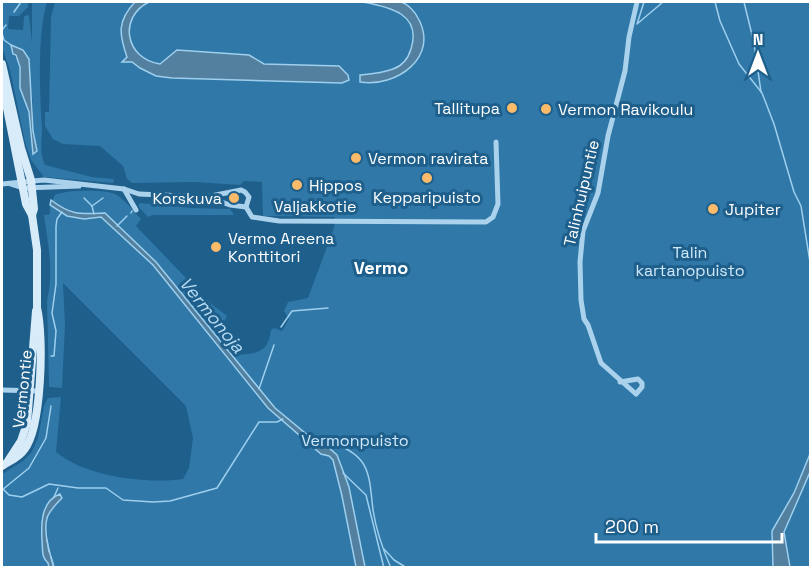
<svg xmlns="http://www.w3.org/2000/svg" width="812" height="569" font-family="'Space Grotesk',sans-serif">
<style>
.green{fill:#2f78a7;fill-rule:evenodd}
.water{fill:#52809e;stroke:#9ecfee;stroke-width:1.5}
.lines{fill:none;stroke-linecap:round;stroke-linejoin:round}
.stream{stroke:#9ecfee;stroke-width:1.5}
.minor{stroke:#abd2ec;stroke-width:5}
.secondary{stroke:#d7ebf9;stroke-width:8}
.poi-dot{fill:#fbbb6a;stroke:#1e5f8c;stroke-width:2}
.labels{text-anchor:middle;stroke-width:6;stroke-linejoin:round;paint-order:stroke}
.poi-label{font-size:16px;fill:#fff;stroke:#1e5f8c;text-anchor:start}
.street-label{font-size:16px;fill:#fff;stroke:#1e5f8c}
.park-label{font-size:16px;fill:#d0e9f9;stroke:#1e5f8c}
.neighbourhood-label{font-size:18px;font-weight:bold;fill:#fff;stroke:#1e5f8c}
.water-label{font-size:18px;font-style:italic;fill:#b7dcf3;stroke:#1e5f8c}
</style>
<rect width="100%" height="100%" fill="#1e5f8c"/>
<!-- green -->
<g class="green">
<path d="M2,2H28V7L19,16H9L8,29L23,30L24,16L29,15L32,43V2H47C37,36 40,92 42,128C42,141 39,152 45,165L92,177L114,179L113,183L44,177L31,160L25,142L10,70L2,47ZM12,48L27,56L29,59V82L33,103V131L37,150L33,153L32,127L19,78V61L12,53Z"/>
<path d="M55,2H810V567H2V474L23,461L31,453L38,438L44,406L48,398L61,397L56,452C86,477 146,484 183,479L189,468L193,438L186,406L63,283L65,325L62,388L49,387L47,301C54,270 48,245 44,215L50,214V205L55,195C64,190 108,189 117,195C126,201 133,211 141,219L136,226L209,302L227,316L217,334C222,339 227,347 233,352C237,355 242,355 247,354C263,353 269,346 271,330L274,328L282,331L289,319L284,311L288,302L308,298L334,228L335,217L263,216L262,182L244,181L240,185L195,182L132,183L127,179L123,166L100,146L63,144L53,139L45,126V112H49L51,17Z"/>
<path d="M140,203L192,208L230,209L233,213V215H153L148,217L138,206Z"/>
</g>
<!-- water -->
<g class="water">
<path d="M135,2H149C118,17 125,59 160,64L177,50L249,55L264,64L339,66L348,75L349,80L342,83L172,78L156,76L140,68L132,62H122L127,57C119,34 117,21 135,2Z"/>
<path d="M363,2C374,1 391,0 401,2C408,4 415,12 418,18C440,57 396,88 360,82V75C371,74 383,73 393,69C402,66 408,59 411,49C422,14 390,7 363,2Z"/>
<path d="M11,45L23,50L29,59L33,131L37,151L33,154L29,112L20,88V67L16,55L13,54Z"/>
<path d="M51,200C72,216 81,214 105,213L156,262L275,408L315,441L328,447L337,455L349,487L365,567H356L342,496L333,460L329,456L321,454L268,408L153,265L101,217L84,219L67,216L50,205Z"/>
<path d="M810,454V472L784,532L790,567H773L772,531L794,493Z"/>
<path d="M60,494L62,498C56,504 49,511 47,518C43,532 50,555 54,567H49L48,563C41,557 43,550 42,541C41,524 41,501 60,494Z"/>
</g>
<g class="lines">
<!-- stream -->
<g class="stream">
<path d="M644,2L637,24L663,2"/>
<path d="M715,2L720,21L739,64L762,93L774,124L794,192L801,206L810,262"/>
<path d="M744,2L754,43L761,92"/>
<path d="M14,12L21,2"/>
<path d="M2,30L6,25"/>
<path d="M2,33L4,40L11,45"/>
<path d="M84,198L92,206L94,214"/>
<path d="M92,206L103,198"/>
<path d="M131,213L132,211"/>
<path d="M117,226L127,216"/>
<path d="M281,327L292,311L328,308"/>
<path d="M51,356H54L56,331L52,313L56,284V226L57,219L62,212"/>
<path d="M259,389L274,345"/>
<path d="M329,447L334,444C371,456 369,476 373,510C376,529 383,550 391,568"/>
<path d="M343,473L366,495L384,568"/>
<path d="M3,489L9,495L22,497L49,484L78,488H106L123,500L153,502L170,501L217,488L259,422H277L283,419"/>
<path d="M2,490L29,468L46,438L51,406"/>
<path d="M54,497L58,488"/>
<path d="M47,540L49,552"/>
<path d="M384,549L394,560L407,568"/>
<path d="M51,557L54,568"/>
</g>
<!-- minor -->
<g class="minor">
<path d="M2,184L44,180L124,189L139,194L206,197L241,190L245,192L249,197L246,207L252,217L279,221L486,222L493,217L498,204L496,142"/>
<path d="M11,184L24,188L79,186"/>
<path d="M124,189L136,210"/>
<path d="M207,197L230,205L246,207"/>
<path d="M620,382L638,379L642,383V387L636,394L601,363L588,325L584,319L581,300L580,262L583,231L598,193L608,136L625,71L629,37L637,2"/>
<path d="M2,390L38,391"/>
</g>
<!-- secondary -->
<g class="secondary">
<path d="M2,64L21,148L31,180L34,209L32,215L37,250V308C44,336 42,428 24,450C19,458 9,461 2,466"/>
<path d="M2,83L26,204L32,215"/>
<path d="M8,461L21,441L27,423L36,311"/>
</g>
</g>
<!-- markers -->
<g class="poi-dot">
<circle cx="512" cy="108" r="6"/>
<circle cx="546" cy="109" r="6"/>
<circle cx="356" cy="158" r="6"/>
<circle cx="427" cy="178" r="6"/>
<circle cx="297" cy="185" r="6"/>
<circle cx="234" cy="198" r="6"/>
<circle cx="713" cy="209" r="6"/>
<circle cx="216" cy="247" r="6"/>
</g>
<g class="labels">
<!-- poi labels -->
<g class="poi-label">
<text x="500" y="114" text-anchor="end">Tallitupa</text>
<text x="558" y="115">Vermon Ravikoulu</text>
<text x="368" y="164">Vermon ravirata</text>
<text x="309" y="191">Hippos</text>
<text x="427" y="203" text-anchor="middle">Kepparipuisto</text>
<text x="222" y="204" text-anchor="end">Korskuva</text>
<text x="725" y="215">Jupiter</text>
<text x="228" y="244">Vermo Areena<tspan x="228" dy="18">Konttitori</tspan></text>
</g>
<!-- street labels -->
<g class="street-label">
<text transform="translate(581 193) rotate(-77)" y="6">Talinhuipuntie</text>
<text x="315" y="212">Valjakkotie</text>
<text transform="translate(22 389) rotate(-84)" y="6">Vermontie</text>
</g>
<!-- park labels -->
<g class="park-label">
<text x="690" y="258">Talin<tspan x="690" dy="18">kartanopuisto</tspan></text>
<text x="355" y="446">Vermonpuisto</text>
</g>
<!-- neighbourhood labels -->
<g class="neighbourhood-label">
<text x="381" y="274">Vermo</text>
</g>
<!-- water labels -->
<g class="water-label">
<text transform="translate(212 315) rotate(51)" y="6">Vermonoja</text>
</g>
</g>
<!-- border -->
<rect width="812" height="569" fill="none" stroke="#ffffff" stroke-width="6"/>
<!-- north arrow -->
<g transform="translate(758 54)" stroke="#1e5f8c" stroke-width="4.5" paint-order="stroke">
<path d="M0-4.5L10 22L0 15L-10 22Z" fill="#ffffff"/>
<text y="-9" font-size="16" font-weight="bold" text-anchor="middle" fill="#ffffff">N</text>
</g>
<!-- scale -->
<path d="M596 533v9h186v-9" fill="none" stroke="#ffffff" stroke-width="3"/>
<text x="605" y="533" font-size="18" fill="#ffffff" stroke="#1e5f8c" stroke-width="4.5" paint-order="stroke">200 m</text>
</svg>
